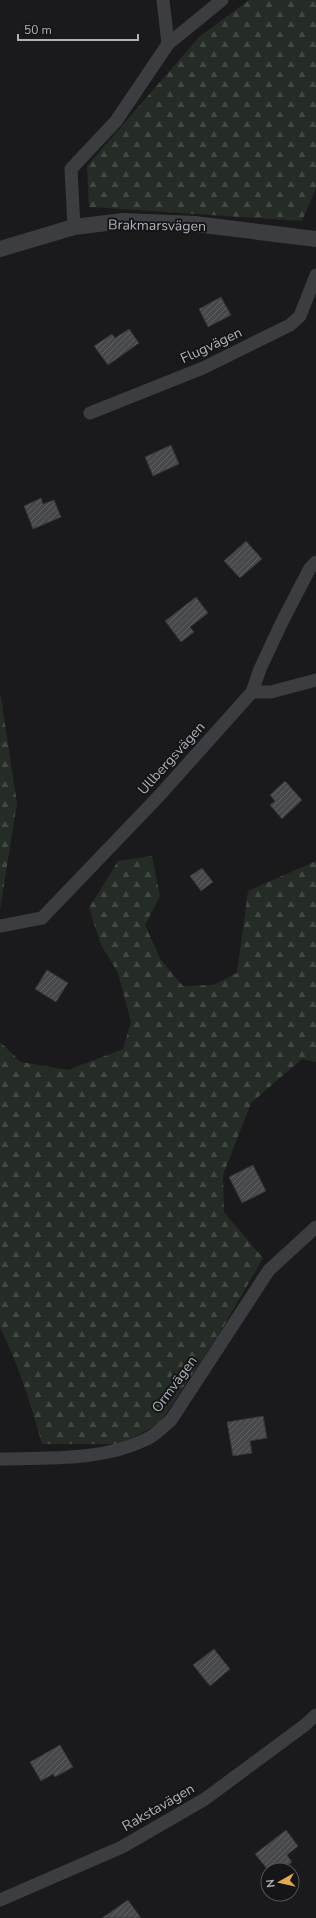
<svg xmlns="http://www.w3.org/2000/svg" width="316" height="1918" font-family="'Nunito Sans',sans-serif">
<style>
.forest{fill:url(#forest-firs)}
.building{fill:url(#building-hatch);stroke:#353538}
.lines{fill:none;stroke-linecap:round;stroke-linejoin:round}
.minor{stroke:#3c3d41;stroke-width:13}
.tertiary{stroke:#3c3d41;stroke-width:16}
.labels{text-anchor:middle;stroke-width:4;stroke-linejoin:round;paint-order:stroke}
.street-label{font-size:14px;fill:#aeb2bb;stroke:#151517}
</style>
<defs>
<pattern id="forest-firs" width="22" height="20" patternUnits="userSpaceOnUse"><rect width="22" height="20" fill="#252c25"/><path d="M5 1l3.5 6h-7zM16 11l3.5 6h-7z" fill="#424843"/></pattern>
<pattern id="building-hatch" width="6" height="6" patternUnits="userSpaceOnUse"><rect width="6" height="6" fill="#47484c"/><path d="M-1 1l2-2M0 6l6-6M5 7l2-2" fill="none" stroke="#5f6064"/></pattern>
</defs>
<rect width="100%" height="100%" fill="#1a1a1c"/>
<!-- forest -->
<g class="forest">
<path d="M249,0H316V188L302,221L89,207L87,166L199,37Z"/>
<path d="M0,692L17,803L0,910Z"/>
<path d="M152,856L160,896L145,925L161,960L183,986L213,985L237,973L248,891L316,861V1062L302,1059L251,1103L223,1175L224,1212L263,1258L221,1331L160,1423L122,1444H42C31,1405 19,1365 0,1328V1042L21,1062L68,1070L123,1049L131,1022L118,973L101,945L89,908L118,861Z"/>
</g>
<!-- building -->
<g class="building">
<path d="M221,297L231,315L208,327L199,309Z"/>
<path d="M129,329L139,343L108,365L94,346L112,334L115,338Z"/>
<path d="M171,445L179,464L153,476L145,457Z"/>
<path d="M41,498L43,504L54,500L61,517L33,529L24,506Z"/>
<path d="M246,541L262,559L240,578L224,561Z"/>
<path d="M196,597L208,613L190,627L194,632L181,642L165,621Z"/>
<path d="M285,781L302,800L282,819L270,805L275,801L270,795Z"/>
<path d="M202,868L213,882L201,891L190,876Z"/>
<path d="M47,970L68,983L56,1002L35,989Z"/>
<path d="M253,1165L266,1191L242,1203L229,1177Z"/>
<path d="M263,1416L267,1438L250,1441L252,1453L233,1456L227,1422Z"/>
<path d="M214,1649L230,1669L210,1686L193,1665Z"/>
<path d="M60,1745L73,1767L55,1777L53,1774L41,1781L30,1762Z"/>
<path d="M286,1830L298,1846L287,1855L292,1862L282,1870H268L255,1854Z"/>
<path d="M128,1900L141,1918H102Z"/>
</g>
<g class="lines">
<!-- minor -->
<g class="minor">
<path d="M163,0L168,44"/>
<path d="M74,227L71,169L116,121L168,44L222,0"/>
<path d="M90,413L203,368L290,325L300,316L316,275"/>
<path d="M252,692H271L316,680"/>
<path d="M0,926L42,918L159,796L252,692L260,669L282,622L310,568L316,562"/>
<path d="M0,1459C48,1458 103,1461 147,1439C156,1435 164,1426 171,1420L269,1270L316,1227"/>
<path d="M0,1900L122,1847L205,1799L305,1725L316,1715"/>
</g>
<!-- tertiary -->
<path class="tertiary" d="M0,249L74,227L123,221L195,224L316,239"/>
</g>
<g class="labels">
<!-- street labels -->
<g class="street-label">
<text transform="translate(157 225) rotate(1)" y="5">Brakmarsvägen</text>
<text transform="translate(211 345) rotate(-25)" y="5">Flugvägen</text>
<text transform="translate(171 758) rotate(-48)" y="5">Ullbergsvägen</text>
<text transform="translate(174 1384) rotate(-54)" y="5">Ormvägen</text>
<text transform="translate(158 1807) rotate(-30)" y="5">Rakstavägen</text>
</g>
</g>
<!-- north arrow -->
<g transform="translate(280 1882) rotate(262)"><circle r="19" fill="#151517" stroke="#525459"/>
<path d="M0-3L7 15L0 10L-7 15Z" fill="#e3aa4b"/>
<text y="-6" font-size="11" font-weight="bold" text-anchor="middle" fill="#aeb2bb">N</text>
</g>
<!-- scale -->
<path d="M18 34v6h120v-6" fill="none" stroke="#aeb2bb" stroke-width="2"/>
<text x="24" y="34" font-size="12" fill="#aeb2bb" stroke="#151517" stroke-width="3" paint-order="stroke">50 m</text>
</svg>
